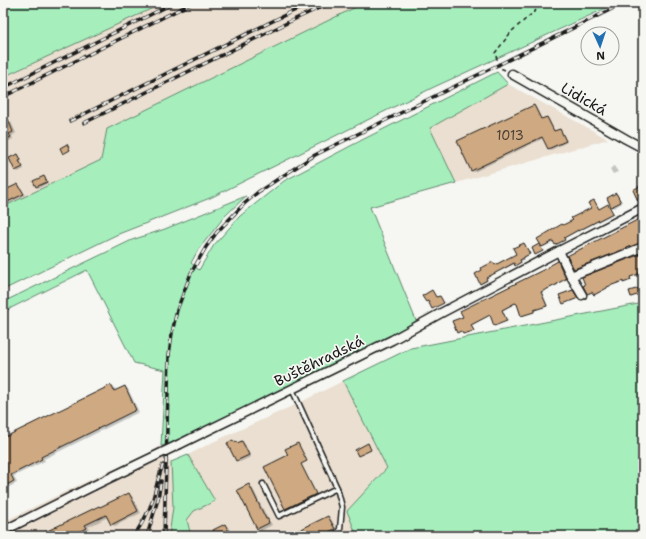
<svg xmlns="http://www.w3.org/2000/svg" width="646" height="539" font-family="'Shantell Sans',sans-serif">
<style>
.built{fill:#eadfd0}
.green{fill:#a6efbd;stroke:#61866c}
.shadow{fill:#0003}
.building{fill:#cfa981;stroke:#1c1c1c}
.lines{fill:none;stroke-linecap:round;stroke-linejoin:round}
.service-casing{stroke:#1c1c1c;stroke-width:7}
.minor-casing{stroke:#1c1c1c;stroke-width:11}
.path{stroke:#1c1c1c;stroke-width:1.5;stroke-dasharray:4 3;stroke-linecap:butt}
.service{stroke:#f6f6f2;stroke-width:4}
.minor{stroke:#f6f6f2;stroke-width:8}
.rail-casing{stroke:#1c1c1c;stroke-width:3.5}
.rail{stroke:#f6f6f2;stroke-width:2;stroke-dasharray:6;stroke-linecap:butt}
.minor-bridge-casing{stroke:#1c1c1c;stroke-width:11;stroke-linecap:butt}
.minor-bridge{stroke:#f6f6f2;stroke-width:8}
.labels{text-anchor:middle;stroke-width:3.5;stroke-linejoin:round;paint-order:stroke}
.number-label{font-size:13px;fill:#493f35}
.street-label{font-size:15px;fill:#1c1c1c;stroke:#f6f6f2}
</style>
<rect width="100%" height="100%" fill="#f6f6f2"/>
<filter id="ink" filterUnits="userSpaceOnUse"><feTurbulence type="fractalNoise" baseFrequency=".025" numOctaves="2"/><feDisplacementMap in="SourceGraphic" scale="8" xChannelSelector="R" yChannelSelector="G"/><feConvolveMatrix kernelMatrix="1 2 1 2 8 2 1 2 1" color-interpolation-filters="sRGB"/></filter>
<g filter="url(#ink)">
<!-- built -->
<g class="built">
<path d="M164,3H372L362,4L107,129L101,160L3,207V77Z"/>
<path d="M508,84L608,139L456,183L430,128Z"/>
<path d="M343,381L387,468L347,511L357,536H191L187,520L194,511L215,501L188,455L213,442L299,403Z"/>
<path d="M161,446L171,462L173,507L169,536H3V522L79,485L147,454Z"/>
</g>
<!-- green -->
<g class="green">
<path d="M3,3H164L3,77Z"/>
<path d="M372,3H617L434,87L210,198L116,235L3,290V207L101,160L107,129L362,4Z"/>
<path d="M497,72L508,84L430,128L456,183L370,207L417,323L172,444L161,446L165,370L134,363L87,270L3,312V302L132,240L165,229L246,196L225,216L198,250L191,263L199,270L214,245L240,216L284,181L360,141Z"/>
<path d="M643,303V536H357L347,511L387,468L343,381L411,348Z"/>
<path d="M188,455L215,501L194,511L187,520L191,536H169L173,507L171,462Z"/>
</g>
<!-- shadow -->
<g class="shadow">
<path d="M534,106L536,107L542,120L547,118L549,119L555,132L560,130L562,131L567,142L551,150L549,149L544,138L474,172L472,171Z"/>
<path d="M8,120L11,122L16,133L12,136L13,139L3,144V123Z"/>
<path d="M18,155L20,156L22,161L21,162L24,169L18,172L16,170Z"/>
<path d="M614,166L618,172L613,174L610,169Z"/>
<path d="M44,177L46,178L48,183L39,188L37,187L35,182Z"/>
<path d="M18,185L20,186L25,195L8,204L6,203L3,197V193Z"/>
<path d="M616,194L618,195L622,203L614,208L612,206Z"/>
<path d="M594,201L600,210L608,206L614,214L580,231H579L564,238L565,240L557,245L554,242L544,247H542L564,226L574,220L592,208Z"/>
<path d="M643,218V242L576,269L574,268Z"/>
<path d="M524,244L530,254L524,258L525,259L521,261L522,263L517,265L515,264L486,278L488,281L482,284L481,283L493,263L495,266L517,254Z"/>
<path d="M643,254V271L639,272L640,275L631,277V280L625,283L624,281L607,287V288L595,295L594,292L589,294H588L584,286Z"/>
<path d="M558,263L566,279L558,284V285L542,292L548,306L534,311L535,312L523,316L517,303L502,311L507,321L496,325L491,315L472,325L474,331L464,334L462,331L457,332L464,318Z"/>
<path d="M574,292L578,299L563,304Z"/>
<path d="M111,386L115,388L116,391L125,387L128,389L139,412L44,459L45,461L14,476L17,483L5,489L8,495L3,497V440Z"/>
<path d="M235,442H236L238,443L242,442L245,444L251,457L240,462L237,460Z"/>
<path d="M249,485L252,487L269,521L271,523L272,525L261,531L257,529Z"/>
<path d="M129,494L132,496L141,513L115,526L111,524L108,517L88,527L90,529L76,536H40L101,508Z"/>
<path d="M328,517L331,519L337,530L326,536H295Z"/>
<path d="M225,525L228,527L233,536H217Z"/>
</g>
<!-- building -->
<g class="building">
<path d="M534,105L541,119L547,117L554,131L560,129L566,141L548,149L542,137L471,171L457,141Z"/>
<path d="M8,119L13,132L9,134L11,137L3,141V122Z"/>
<path d="M67,144L70,150L63,154L60,148Z"/>
<path d="M18,154L21,160L19,161L23,167L15,171L9,158Z"/>
<path d="M44,176L47,182L36,187L33,181Z"/>
<path d="M18,184L24,194L5,203L3,200V191Z"/>
<path d="M643,184V198L638,201L633,190Z"/>
<path d="M616,193L621,202L611,207L607,198Z"/>
<path d="M594,200L599,209L608,204L613,213L578,231V230L564,238L565,240L555,245L553,241L542,247L537,239L562,224L563,225L573,220L571,218L591,208L588,203Z"/>
<path d="M643,217V242L574,269L567,256Z"/>
<path d="M524,243L530,254L524,257V258L520,260L521,262L515,266L514,263L486,278L487,280L480,284L475,274L482,270L481,268L493,262L495,265L516,254L513,248Z"/>
<path d="M539,244L543,251L535,255L532,248Z"/>
<path d="M643,253V270L639,272V274L630,277L631,280L623,283V281L607,287V288L594,295L592,292L587,294L583,286L585,285L582,277Z"/>
<path d="M558,261L566,279L558,283V284L541,292L547,306L534,310V312L521,316L517,304L515,303L502,310L507,321L494,326L490,315L471,325L474,331L463,334L461,331L457,333L452,321L463,317L460,311L549,267V266Z"/>
<path d="M643,287V293L631,297L629,291Z"/>
<path d="M432,290L436,297L440,296L444,303L432,309L428,301L426,302L422,296Z"/>
<path d="M573,290L578,298L563,304L559,295Z"/>
<path d="M111,385L114,391L125,386L136,410L41,457L42,459L11,475L14,481L3,487V438Z"/>
<path d="M233,440L234,442L236,441L237,443L242,441L249,455L236,461L227,443Z"/>
<path d="M298,443L307,461L301,464L316,494L285,509L264,467L288,455L285,449Z"/>
<path d="M368,443L371,450L358,456L355,450Z"/>
<path d="M249,484L266,519H268L269,523L257,529L237,490Z"/>
<path d="M129,493L138,511L111,525L106,515L85,525L87,528L70,536H37L99,506L100,507Z"/>
<path d="M328,516L335,529L320,536H287Z"/>
<path d="M225,524L231,536H216L213,530Z"/>
</g>
<g class="lines">
<defs>
<g id="service">
<path d="M292,389L337,488L342,507L340,529L335,536"/>
<path d="M263,484L279,516L337,488"/>
</g>
<g id="minor">
<path d="M512,74L626,139L643,148"/>
<path d="M559,251L571,276L582,295"/>
<path d="M571,276L643,247"/>
<path d="M180,444L392,340L441,313L559,251L643,208"/>
<path d="M3,531L93,486"/>
</g>
</defs>
<!-- service casing -->
<use href="#service" class="service-casing"/>
<!-- minor casing -->
<use href="#minor" class="minor-casing"/>
<!-- path -->
<path class="path" d="M505,70L500,68L495,53L512,31L542,5L552,3"/>
<!-- service -->
<use href="#service" class="service"/>
<!-- minor -->
<use href="#minor" class="minor"/>
<defs>
<g id="rail">
<path d="M3,88L174,3"/>
<path d="M3,97L192,3"/>
<path d="M70,121L289,13L313,3"/>
<path d="M84,123L293,20L319,8L333,3"/>
<path d="M134,536C141,525 148,514 152,502C156,489 158,477 163,465"/>
<path d="M147,536L158,499L161,481"/>
<path d="M164,536L169,355L172,333L177,310L191,273L206,247L217,232L244,204L258,192L315,155L624,3"/>
</g>
</defs>
<!-- rail casing -->
<use href="#rail" class="rail-casing"/>
<!-- rail -->
<use href="#rail" class="rail"/>
<defs>
<path id="minor-bridge" d="M93,486L180,444"/>
</defs>
<!-- minor-bridge casing -->
<use href="#minor-bridge" class="minor-bridge-casing"/>
<!-- minor-bridge -->
<use href="#minor-bridge" class="minor-bridge"/>
</g>
</g>
<g class="labels">
<!-- number labels -->
<g class="number-label">
<text x="510" y="140">1013</text>
</g>
<!-- street labels -->
<g class="street-label">
<text transform="translate(584 99) rotate(30)" y="5">Lidická</text>
<text transform="translate(319 361) rotate(-26)" y="5">Buštěhradská</text>
</g>
</g>
<!-- margin -->
<rect width="646" height="539" fill="none" stroke="#f6f6f2" stroke-width="16"/>
<rect x="8" y="8" width="630" height="523" fill="none" stroke="#1c1c1c" stroke-width="1.5" filter="url(#ink)"/>
<!-- north arrow -->
<g transform="translate(600 46) rotate(177)"><circle r="19" fill="#f6f6f2" stroke="#9f9f9c"/>
<path d="M0-3L7 15L0 10L-7 15Z" fill="#1f6fb2"/>
<text y="-6" font-size="11" font-weight="bold" text-anchor="middle" fill="#1c1c1c">N</text>
</g>
</svg>
